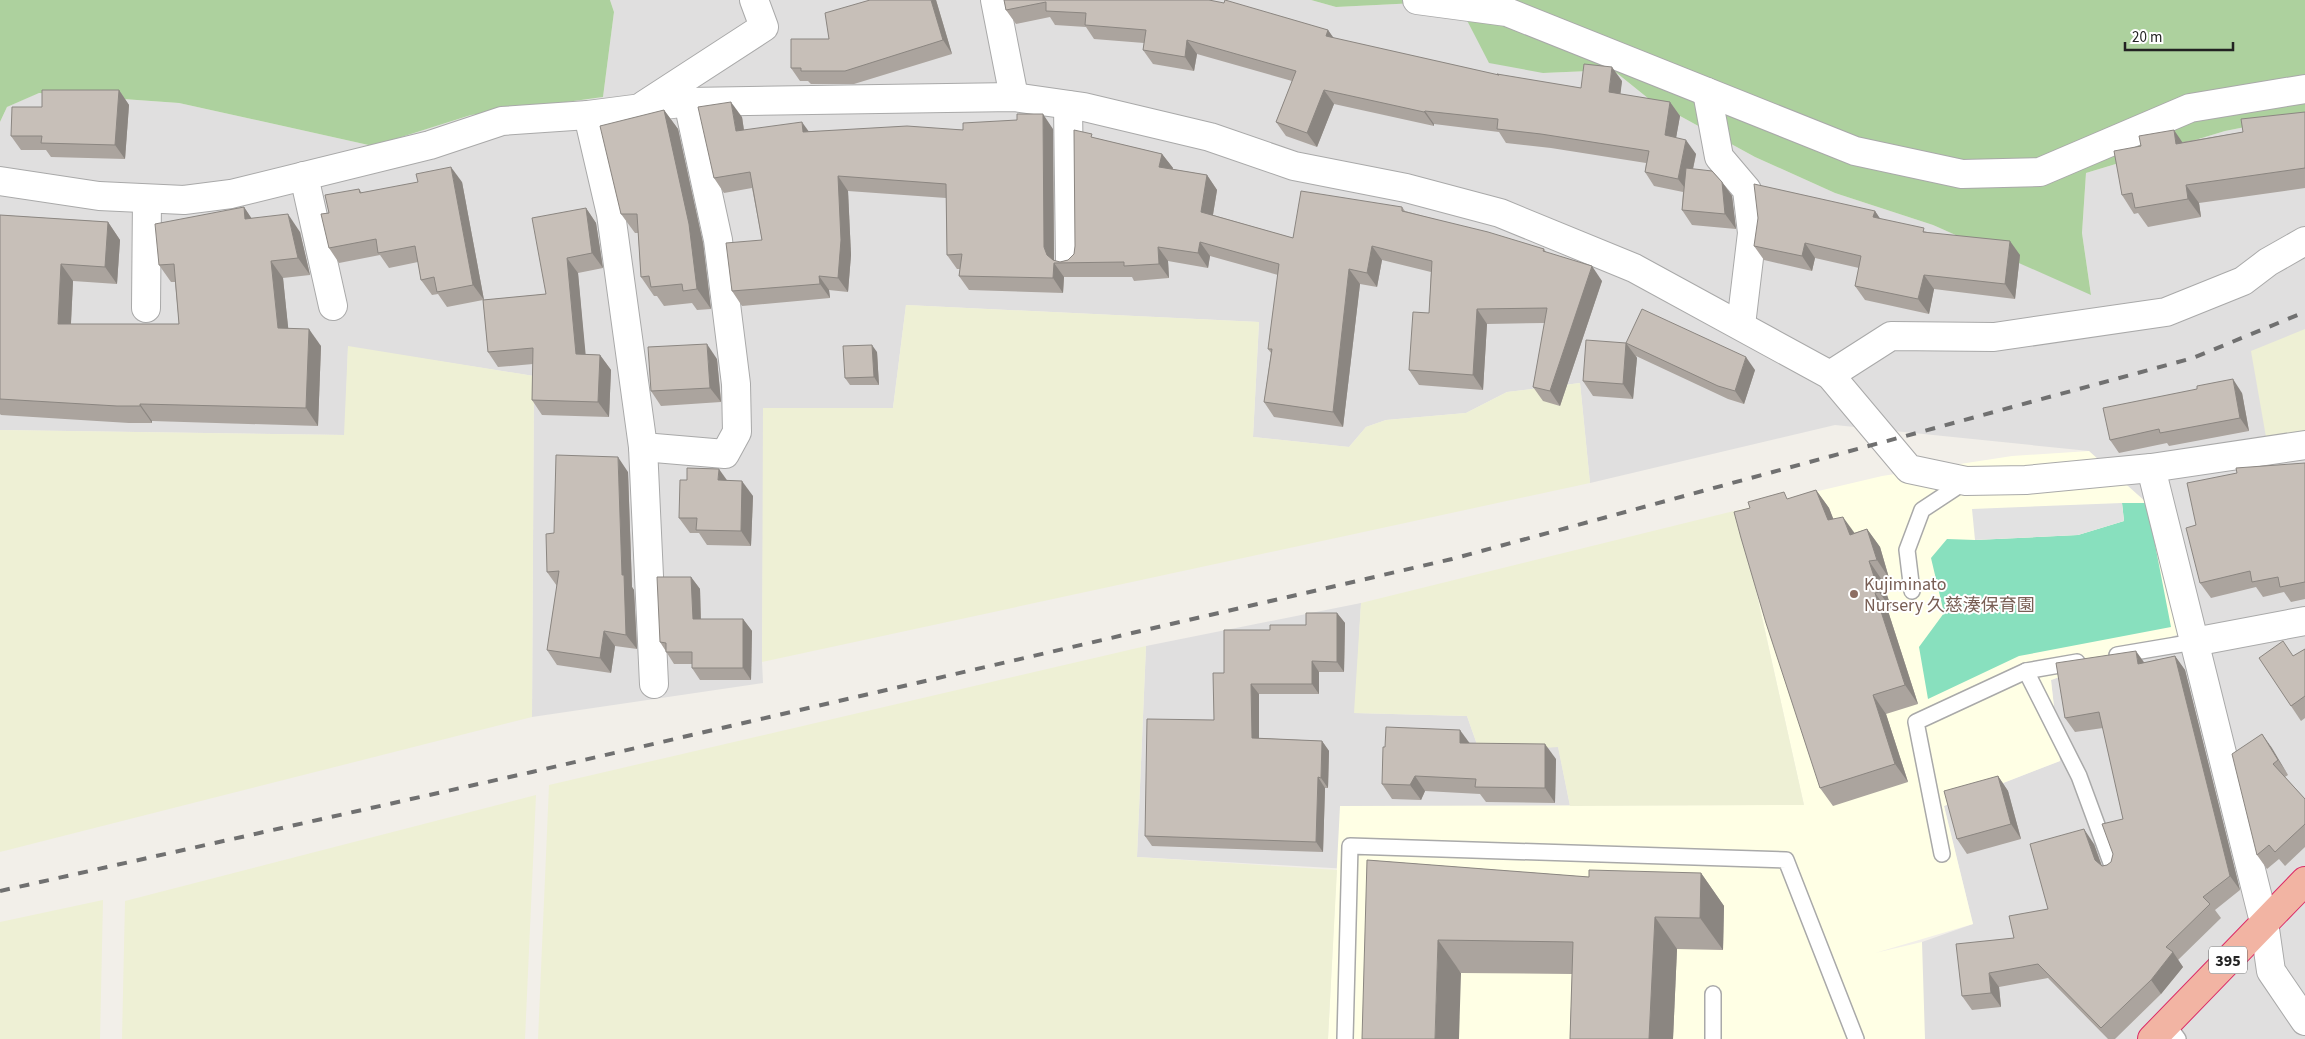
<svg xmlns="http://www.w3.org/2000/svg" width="2305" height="1039" font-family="'Source Sans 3','Noto Sans JP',sans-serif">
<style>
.residential{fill:#e0dfdf}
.education{fill:#ffffe5}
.farmland{fill:#eef0d5}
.forest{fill:#add19e}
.pitch{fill:#88e0be}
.parking{fill:#e2e2e2}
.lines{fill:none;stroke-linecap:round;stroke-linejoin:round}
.service-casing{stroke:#a9a9a9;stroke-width:18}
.minor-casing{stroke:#a9a9a9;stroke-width:30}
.trunk-casing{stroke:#dc2a67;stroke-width:30}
.service{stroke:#fff;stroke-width:15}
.minor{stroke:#fff;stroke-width:28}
.trunk{stroke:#f2b4a3;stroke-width:28}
.rail{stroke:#707070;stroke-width:4;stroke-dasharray:10 10;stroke-linecap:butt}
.wall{fill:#aba49e}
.shaded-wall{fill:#8b8681}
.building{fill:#c7bfb8;stroke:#8b8681}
.education-dot{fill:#8d6e63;stroke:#fff;stroke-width:2}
.labels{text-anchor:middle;stroke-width:4;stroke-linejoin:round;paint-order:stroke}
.shield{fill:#fff;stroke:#646464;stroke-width:1}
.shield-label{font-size:16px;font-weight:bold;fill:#222}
.education-label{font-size:18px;fill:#785e54;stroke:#fff;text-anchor:start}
</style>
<rect width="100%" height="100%" fill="#f2efe9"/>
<!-- residential -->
<g class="residential">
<path d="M610,0H1311L1336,7L1457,1L1543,73L1613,70L1649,99L1755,157L1835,193L1933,225L2091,294L2082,233L2086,173L2225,131L2305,115V1039H1922V942L1973,924L1944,806L2060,761L2051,680L2182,633L2089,451L1835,425L1590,483L1580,383L1507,392L1466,413L1386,420L1366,427L1349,447L1253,437L1259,322L906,305L893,408H764L762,662L763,683L532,717L534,376L348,347L345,435L0,430V122L7,107L38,93L179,103L373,146L471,115L603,97L614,12Z"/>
<path d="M1361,603L1355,713L1467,716L1480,753L1558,746L1570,806H1340L1349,869L1137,857L1146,646Z"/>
</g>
<!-- education -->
<path class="education" d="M2089,451L2147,503L2182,633L2051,680L2060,761L1944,806L1973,924L1875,953L1922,942L1925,1039H1328L1340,806L1804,805L1738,510L1882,476L2012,456Z"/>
<!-- farmland -->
<g class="farmland">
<path d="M906,305L1259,322L1253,437L1349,447L1366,427L1386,420L1466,413L1507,392L1580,383L1590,483L762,662L763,408H893Z"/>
<path d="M2305,329V431L2266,437L2251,351Z"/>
<path d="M348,346L534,376L532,717L0,852V430L344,435Z"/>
<path d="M1738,510L1804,805L1570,806L1558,747L1480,753L1467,716L1354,713L1361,603Z"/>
<path d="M1146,646L1137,857L1337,870L1328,1039H538L549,785Z"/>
<path d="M536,795L525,1039H122L125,901Z"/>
<path d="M103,900L100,1039H0V922Z"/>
</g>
<!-- forest -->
<g class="forest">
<path d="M0,0H610L614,12L603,97L471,115L373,146L179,103L39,93L7,107L0,122Z"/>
<path d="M1311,0H2305V115L2225,131L2086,173L2082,233L2091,295L1933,225L1835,193L1755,157L1649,99L1613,70L1543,73L1489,63L1457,1L1336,7Z"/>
</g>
<!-- pitch -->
<path class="pitch" d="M2122,503H2147L2171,627L2019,656L1928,699L1919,647L1944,613L1931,558L1947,539L1975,540L2078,535L2124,521Z"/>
<!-- parking -->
<path class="parking" d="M2122,503L2124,521L2078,535L1975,540L1972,509Z"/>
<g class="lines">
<defs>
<g id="service">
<path d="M1912,591L1907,550L1922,510L1966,481"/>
<path d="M2117,655L2194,642"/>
<path d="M2026,671L2079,776L2114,871"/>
<path d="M1942,854L1916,722L2026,671L2077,662"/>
<path d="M1713,994V1039"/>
<path d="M2167,1024L2178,1039"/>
<path d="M1345,1039L1350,846L1786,860L1856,1039"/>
</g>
<g id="minor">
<path d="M995,0L1014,97"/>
<path d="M1417,0L1507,12L1855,151L1962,174L2040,172L2190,108L2305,89"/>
<path d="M1707,92L1719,157L1747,190L1752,233L1741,325"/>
<path d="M644,105L764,27L754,0"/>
<path d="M1068,105L1070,261"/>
<path d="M588,115L611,214L643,447L654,684"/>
<path d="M304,176L333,306"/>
<path d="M0,181L99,196L184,200L231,194L430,145L502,121L588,115L688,102L1014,97L1084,107L1210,137L1294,166L1406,188L1500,213L1634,268L1830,375L1909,469L1966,481L2026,480L2151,468L2305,445"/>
<path d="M146,308L147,199"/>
<path d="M1830,375L1891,336L1994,337L2166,312L2243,281L2268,262L2305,241"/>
<path d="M643,447L725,454L737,432L736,384L718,240L688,102"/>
<path d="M2151,468L2264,922L2271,971L2305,1021"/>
<path d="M2194,642L2305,621"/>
</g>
<path id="trunk" d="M2152,1039L2305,881"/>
</defs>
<!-- service casing -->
<use href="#service" class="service-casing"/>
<!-- minor casing -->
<use href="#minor" class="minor-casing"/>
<!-- trunk casing -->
<use href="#trunk" class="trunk-casing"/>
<!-- service -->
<use href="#service" class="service"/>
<!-- minor -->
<use href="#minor" class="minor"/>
<!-- trunk -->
<use href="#trunk" class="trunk"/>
<!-- rail -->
<path class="rail" d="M0,891L532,772L1452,559L2193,358L2305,312"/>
</g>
<!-- wall -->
<g class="wall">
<path d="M936,0L952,54L854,84H811L808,81H800L791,68L829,39Z"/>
<path d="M1004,0H1209L1328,30L1333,38L1498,75L1581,88L1622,81L1620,94L1670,102L1680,116L1676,138L1696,154L1693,169L1722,182L1732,196L1736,229L1692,225L1682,210L1683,192L1654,186L1645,172L1646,163L1551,148L1506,143L1499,132L1434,124V126L1334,104L1317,147L1286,136L1276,122L1292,81L1197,54L1194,71L1153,64L1143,50L1144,43L1094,39L1086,27L1055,25L1050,17L1016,24L1006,10Z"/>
<path d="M119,90L129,105L125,159L51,157L46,150H21L11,136L42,107Z"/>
<path d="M664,110L678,129L703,243L711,309L697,310L692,303L664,306L657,296H654L641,277L638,233H635L621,214Z"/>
<path d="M2305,112V188L2199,203L2201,217L2148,227L2138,213L2134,214L2122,195L2141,146L2182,142L2243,132Z"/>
<path d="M742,117L744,130L809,131L1053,129L1054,261L1060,262L1068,260L1074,254L1095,138L1162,154L1173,168L1172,169L1207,175L1217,190L1213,215L1293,238L1402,207L1405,211L1544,249L1546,252L1602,281L1560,406L1543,401L1533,387L1545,323L1487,324L1483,390L1419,385L1409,370L1429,313L1431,272L1382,260L1377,287L1360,284L1343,427L1274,417L1264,402L1271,353L1268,349L1278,275L1210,256L1208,268L1168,261L1169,278L1134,281L1132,277H1064L1063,293L969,290L959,276L960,269H957L947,255L946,198L848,191L851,255L848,292L829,290L830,298L742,306L732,291L762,240L752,188L724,193L714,178Z"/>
<path d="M462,182L484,300L546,294L586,208L596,223L603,268L578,273L585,354L600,355L611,370L609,417L542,415L532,400L533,364L498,367L488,352L483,300L447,307L438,294L432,295L421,280L418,262L389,268L380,255L339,263L329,248V213L359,189L362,193Z"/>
<path d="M244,207L251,218L300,232L310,275L283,278L288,328L321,346L318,426L152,421V423H129L1,415L0,414V215L108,222L120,240L117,284L73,281L71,324H179L175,282H171L159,265Z"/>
<path d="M1875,211L1880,219L1927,232L2020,255L2015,299L1934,289L1929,314L1865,300L1855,286L1859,268L1815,258L1812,271L1764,260L1754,246Z"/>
<path d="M1626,343L1755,370L1744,404L1728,399L1636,356L1637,358L1633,399L1593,396L1583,381Z"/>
<path d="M877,352L879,385H850L845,378Z"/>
<path d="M717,359L721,402L661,406L651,391Z"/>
<path d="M2242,393L2249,431L2169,446L2167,443L2119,453L2110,440Z"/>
<path d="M2305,463V599L2291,602L2284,592L2263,597L2256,587L2211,598L2200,583L2196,525Z"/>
<path d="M628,472L632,587L634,590L637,649L615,646L611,673L557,665L547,650L557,586L547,572L554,533Z"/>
<path d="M727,480L753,496L751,546L707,545L699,533H690L679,518Z"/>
<path d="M1816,490L1829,508L1833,519L1854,533L1867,529L1880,547L1889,578L1882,580L1892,610L1888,611L1918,704L1886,714L1908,782L1833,806L1820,788L1789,499Z"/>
<path d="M691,577L700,589L701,619H743L752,631L751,680H700L692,668V664H674L660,642Z"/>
<path d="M1337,613L1345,623L1344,672H1319V694H1259V738L1322,741L1329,751L1328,788H1325L1323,852L1152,846L1145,836L1214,720L1224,673L1270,630L1306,625Z"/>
<path d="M2305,649V718L2301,721L2291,706L2294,656Z"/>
<path d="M2175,656L2185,670L2240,890L2215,910L2221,918L2178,960L2183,967L2161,994L2115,1039H2108L2048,978L1999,987L2001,1007L1972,1010L1962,996L2014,938L2048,909L2094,844L2102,866L2107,865L2111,862L2123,819L2103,728L2075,732L2065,718L2144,663Z"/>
<path d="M2262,734L2288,775L2285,777L2305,799V847L2285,866L2279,859L2267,869L2257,855Z"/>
<path d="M1469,743L1556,759L1555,803L1486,802L1480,794L1425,791L1421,800L1392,799L1382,784Z"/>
<path d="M1998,776L2008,791L2021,839L1967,854L1957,839Z"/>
<path d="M1367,860L1589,877L1701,873L1724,906L1723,950L1677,949L1673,1039H1570L1572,974L1461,973Z"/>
</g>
<!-- shaded-wall -->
<g class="shaded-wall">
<path d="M931,0H936L952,54L943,40Z"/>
<path d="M1328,30L1338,44L1326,36Z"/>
<path d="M1187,40L1197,54L1194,71L1185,57Z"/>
<path d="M1612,67L1622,81L1619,106L1609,92Z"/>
<path d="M119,90L129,105L125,159L115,145Z"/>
<path d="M1324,90L1334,104L1317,147L1307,133Z"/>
<path d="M731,102L742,117L746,145L736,131Z"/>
<path d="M1670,102L1680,116L1674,149L1665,135Z"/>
<path d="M664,110L678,129L703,243L711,309L697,289Z"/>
<path d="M1425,111L1434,124V126L1424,112Z"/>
<path d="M1043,114L1053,129L1054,263L1064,277L1063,293L1053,278L1044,247Z"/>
<path d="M802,122L812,136L803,132Z"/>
<path d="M2174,130L2187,149L2176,144Z"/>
<path d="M1686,140L1696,154L1688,192L1678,179Z"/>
<path d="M1162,154L1173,168L1169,182L1159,167Z"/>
<path d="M451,167L462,182L484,300L473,285Z"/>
<path d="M1207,175L1217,190L1211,226L1201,212Z"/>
<path d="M838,176L848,191L851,255L848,292L838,278Z"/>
<path d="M1722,182L1732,196L1736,229L1725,214Z"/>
<path d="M2186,185L2199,203L2201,217L2188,199Z"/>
<path d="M244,207L256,225L245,219Z"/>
<path d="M586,208L596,223L603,268L592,253Z"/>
<path d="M1875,211L1885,226L1873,217Z"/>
<path d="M288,214L300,232L310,275L298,258Z"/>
<path d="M108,222L120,240L117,284L105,267Z"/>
<path d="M2010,241L2020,255L2015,299L2005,284Z"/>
<path d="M1200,242L1210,256L1208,268L1198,253Z"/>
<path d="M1805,243L1815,258L1812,271L1802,256Z"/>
<path d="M1372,246L1382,260L1377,287L1367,273Z"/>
<path d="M1158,247L1168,261L1169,278L1159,264Z"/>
<path d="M567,258L578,273L587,369L576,354Z"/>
<path d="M271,261L283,278L290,345L278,328Z"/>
<path d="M61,264L73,281L70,341L58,324Z"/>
<path d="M1592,266L1602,281L1560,406L1550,391Z"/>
<path d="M1349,269L1360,284L1343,427L1333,412Z"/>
<path d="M1924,275L1934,289L1929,314L1918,299Z"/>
<path d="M819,276L829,290L830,298L820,284Z"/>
<path d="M1477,309L1487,324L1483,390L1473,375Z"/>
<path d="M309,329L321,346L318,426L306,408Z"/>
<path d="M1626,343L1637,358L1633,399L1623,384Z"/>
<path d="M707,344L717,359L721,402L710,388Z"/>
<path d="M872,345L877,352L879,385L874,377Z"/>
<path d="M600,355L611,370L609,417L598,402Z"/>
<path d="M1746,357L1755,370L1744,404L1735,391Z"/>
<path d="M2233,379L2242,393L2249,431L2240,418Z"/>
<path d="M140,404L152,421V423L140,406Z"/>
<path d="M618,457L628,472L632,587L634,590L637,649L626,635L622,575Z"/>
<path d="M719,469L729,483L718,480Z"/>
<path d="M742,481L753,496L751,546L741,531Z"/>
<path d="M1816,490L1829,508L1841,538L1828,520Z"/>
<path d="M1843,517L1856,535H1850Z"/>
<path d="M1867,529L1880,547L1889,578L1877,560Z"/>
<path d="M1869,561L1882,580L1892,610L1879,592Z"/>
<path d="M691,577L700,589L701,631L693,619Z"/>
<path d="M1875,593L1888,611L1918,704L1905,685Z"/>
<path d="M1337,613L1345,623L1344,672L1337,662Z"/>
<path d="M743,619L752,631L751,680L743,668Z"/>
<path d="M604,631L615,646L611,673L600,658Z"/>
<path d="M2136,651L2146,665L2138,664Z"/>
<path d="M2175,656L2185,670L2240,890L2230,876Z"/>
<path d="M1312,661L1319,672V694L1312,684Z"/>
<path d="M1251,684L1259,694V749L1252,738Z"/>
<path d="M1873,695L1886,714L1908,782L1895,764Z"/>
<path d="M1460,730L1471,745L1460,743Z"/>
<path d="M2262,734L2272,748L2288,775L2278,760Z"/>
<path d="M1322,741L1329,751L1328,788L1321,778Z"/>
<path d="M1545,744L1556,759L1555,803L1545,788Z"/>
<path d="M1415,776L1425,791L1421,800L1410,785Z"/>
<path d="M1998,776L2008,791L2021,839L2011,824Z"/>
<path d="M1318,777L1325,788L1323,852L1316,842Z"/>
<path d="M2084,829L2094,844L2105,875L2095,860Z"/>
<path d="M1701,873L1724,906L1723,950L1700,918Z"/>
<path d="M1655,917L1677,949L1673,1039H1649Z"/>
<path d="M1438,940L1461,973L1459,1039H1435Z"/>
<path d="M2173,952L2183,967L2161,994L2151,980Z"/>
<path d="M1989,973L1999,987L2001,1007L1991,993Z"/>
</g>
<!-- building -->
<g class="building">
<path d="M870,0H931L943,40L845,71H801V68H791V39H829L825,13Z"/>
<path d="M1004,0H1209L1224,3L1225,0L1328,30L1326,36L1499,75L1497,74L1581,88L1584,64L1612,67L1609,92L1670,102L1665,135L1686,140L1678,179L1645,172L1649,151L1541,134L1497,129L1498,119L1425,111L1424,112L1324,90L1307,133L1276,122L1296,71L1187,40L1185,57L1143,50L1146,30L1085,25L1086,13L1046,11V2L1006,10Z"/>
<path d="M42,90H119L115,145L41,143L42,136H11L12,107H42Z"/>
<path d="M731,102L736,131L802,122L803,132L907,126L963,130V123L1017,120V114H1043L1044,247L1047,255L1053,260L1060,262L1068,260L1074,254L1075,246L1074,130L1092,134L1091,137L1162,154L1159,167L1207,175L1201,212L1293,238L1301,191L1402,207V211L1488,232L1544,249L1543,251L1592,266L1550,391L1533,387L1547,308L1477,309L1473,375L1409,370L1413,312L1429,313L1432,261L1372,246L1367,273L1349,269L1333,412L1264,402L1272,349H1268L1279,264L1200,242L1198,253L1158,247L1159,264L1124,266V262L1054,263L1053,278L959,276L962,254L947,255L946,184L838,176L841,240L838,278L819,276L820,284L732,291L726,243L762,240L750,172L714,178L698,107Z"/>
<path d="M664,110L689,224L697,289L683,291L682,284L651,287L649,276L641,277L637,214H621L600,126Z"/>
<path d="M2305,112V168L2186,185L2188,199L2135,208L2132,193L2122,195L2114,151L2141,146L2139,136L2174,130L2176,144L2243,132L2241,119Z"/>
<path d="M451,167L473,285L437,292L434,277L421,280L415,246L378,253L376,239L329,248L321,214L329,213L325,195L359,189L360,193L418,182L416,174Z"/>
<path d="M1686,168L1712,171L1722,182L1725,214L1682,210Z"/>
<path d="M1754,184L1875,211L1873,217L1924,228L1923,232L2010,241L2005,284L1924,275L1918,299L1855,286L1861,256L1805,243L1802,256L1754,246L1758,218Z"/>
<path d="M244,207L245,219L288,214L298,258L271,261L278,328L309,329L306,408L140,404V406H117L0,399V215L108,222L105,267L61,264L58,324H179L174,264L159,265L155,224Z"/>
<path d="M586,208L592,253L567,258L576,354L600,355L598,402L532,400L533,348L488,352L483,300L546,294L532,218Z"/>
<path d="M1642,309L1746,357L1735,391L1718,386L1626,343Z"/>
<path d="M1586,340L1626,343L1623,384L1583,381Z"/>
<path d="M707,344L710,388L651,391L648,347Z"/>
<path d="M872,345L874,377L845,378L843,346Z"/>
<path d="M2233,379L2240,418L2160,433L2159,429L2110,440L2103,408L2197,389V386Z"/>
<path d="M556,455L618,457L622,575H624L626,635L604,631L600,658L547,650L559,571L547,572L546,534L554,533Z"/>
<path d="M2305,463V582L2280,587L2278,577L2252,582L2250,571L2200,583L2186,528L2196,525L2187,483L2237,473L2236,468Z"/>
<path d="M687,468L719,469L718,480L742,481L741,531L696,530L697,518H679L680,480H687Z"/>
<path d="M1816,490L1828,520L1843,517L1850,535L1867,529L1877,560L1869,561L1879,592L1875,593L1905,685L1873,695L1895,764L1820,788L1766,623L1741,538L1734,512L1750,508L1748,502L1784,492L1787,499Z"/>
<path d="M657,577H691L693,619H743V668H692V652H666V643L660,642Z"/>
<path d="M1306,613H1337V662L1312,661V684H1251L1252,738L1322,741L1321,778L1318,777L1316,842L1145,836L1147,719L1214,720L1213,673H1224V630H1270V625H1306Z"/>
<path d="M2283,641L2293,656L2305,649V696L2291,706L2259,658Z"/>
<path d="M2136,651L2138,664L2175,656L2230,876L2203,897L2210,904L2166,947L2173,952L2151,980L2101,1028L2038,964L1989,973L1991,993L1962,996L1956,944L2014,938L2009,916L2048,909L2030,844L2084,829L2095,860L2102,866L2107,865L2111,862L2113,854L2102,824L2123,819L2099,712L2065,718L2056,663Z"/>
<path d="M1386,727L1460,730V743L1545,744V788L1475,787L1476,779L1415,776L1410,785L1382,784L1383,747H1385Z"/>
<path d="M2262,734L2278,760L2273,764L2305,799V824L2275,852L2269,845L2257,855L2232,754Z"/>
<path d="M1998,776L2011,824L1957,839L1944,791Z"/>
<path d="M1367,860L1589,877V870L1701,873L1700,918L1655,917L1649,1039H1570L1573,942L1438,940L1435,1039H1362Z"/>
</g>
<!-- markers -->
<circle class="education-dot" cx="1854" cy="594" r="5"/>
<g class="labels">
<!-- shield labels -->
<rect class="shield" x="2209" y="946.5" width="38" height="27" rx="4"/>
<g class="shield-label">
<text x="2228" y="966">395</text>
</g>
<!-- education labels -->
<g class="education-label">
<text x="1864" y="590">Kujiminato<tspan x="1864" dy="21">Nursery 久慈湊保育園</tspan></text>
</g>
</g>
<!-- scale -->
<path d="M2125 42v8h108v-8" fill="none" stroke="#222222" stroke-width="2.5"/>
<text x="2132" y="42" font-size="15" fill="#222222" stroke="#ffffff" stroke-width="4" paint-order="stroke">20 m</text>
</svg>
